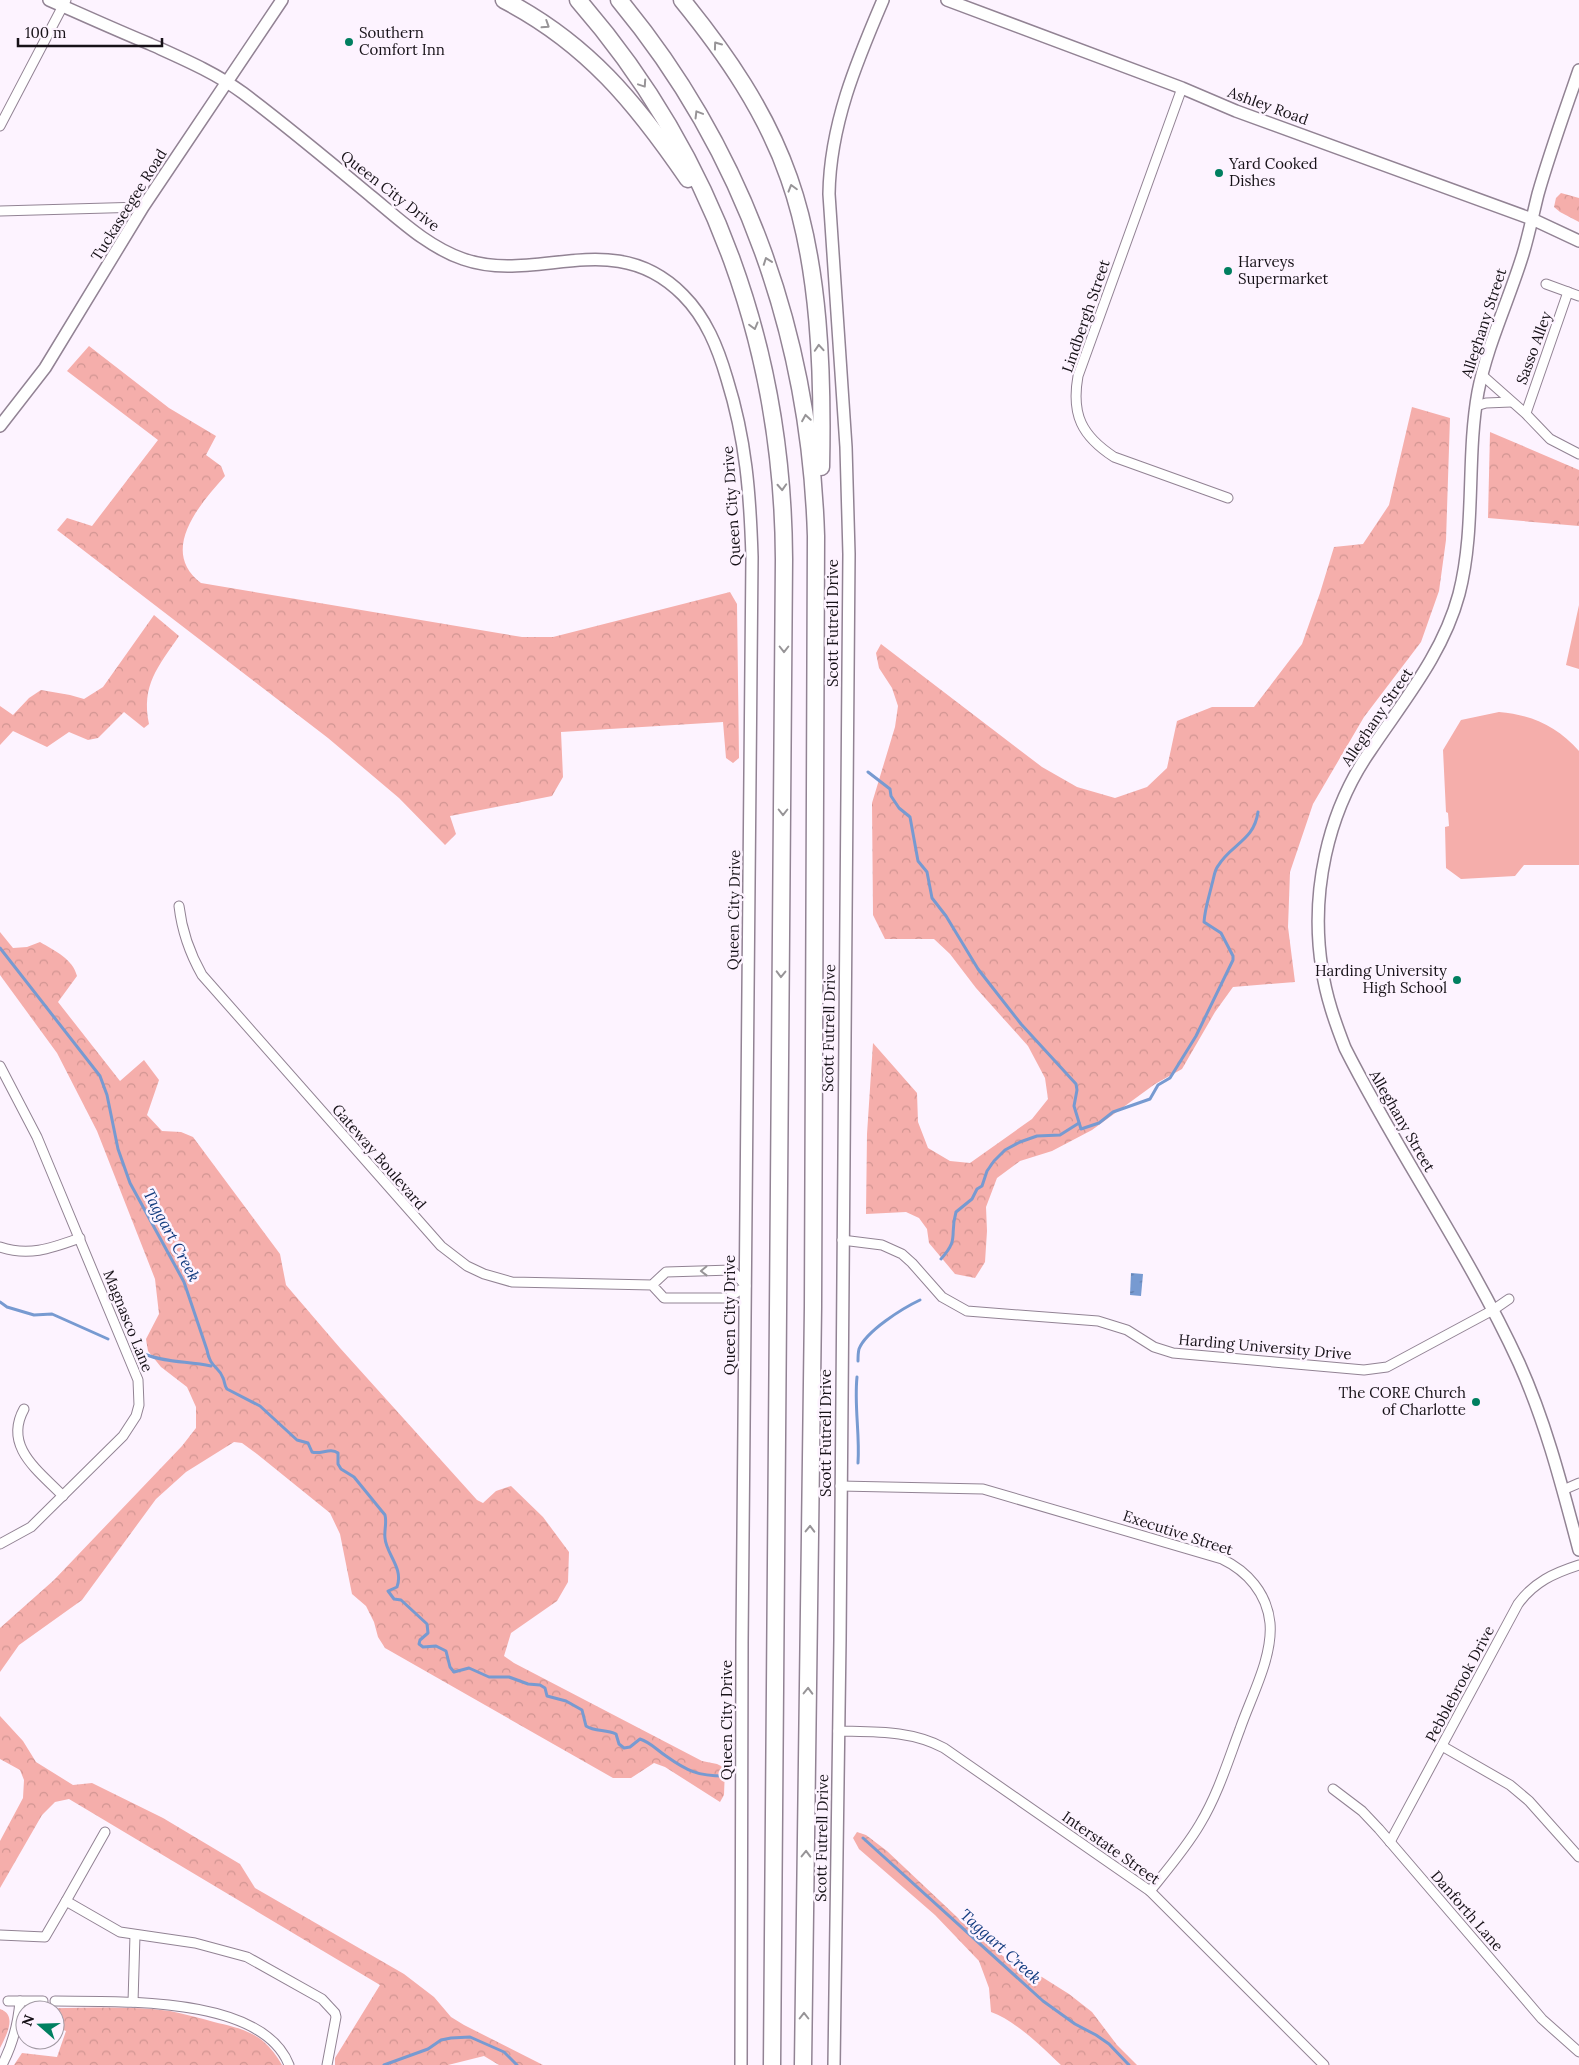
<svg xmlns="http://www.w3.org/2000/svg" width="1579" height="2065" font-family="Lora,serif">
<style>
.grass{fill:#f5aeab}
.forest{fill:url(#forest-crowns)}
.water{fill:url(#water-ripples)}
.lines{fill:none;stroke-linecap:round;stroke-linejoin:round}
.stream{stroke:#779ad1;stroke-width:3}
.minor-casing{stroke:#928394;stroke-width:11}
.tertiary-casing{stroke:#928394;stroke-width:14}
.motorway-casing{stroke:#928394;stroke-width:19}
.minor{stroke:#fff;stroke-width:9}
.tertiary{stroke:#fff;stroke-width:11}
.motorway{stroke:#fff;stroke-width:16}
.oneway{stroke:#979497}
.poi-dot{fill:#007f60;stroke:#fdf3ff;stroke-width:2}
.labels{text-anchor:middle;stroke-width:5;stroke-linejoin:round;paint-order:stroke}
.poi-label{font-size:15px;fill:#171218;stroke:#fdf3ff;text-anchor:start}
.street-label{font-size:15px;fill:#171218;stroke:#fdf3ff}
.water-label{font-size:16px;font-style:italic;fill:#143d80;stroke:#fdf3ff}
</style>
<defs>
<pattern id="forest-crowns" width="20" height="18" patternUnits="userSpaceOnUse" patternTransform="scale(1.25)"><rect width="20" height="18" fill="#f5aeab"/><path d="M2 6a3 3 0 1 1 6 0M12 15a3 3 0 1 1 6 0" fill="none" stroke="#d19592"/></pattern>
<pattern id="water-ripples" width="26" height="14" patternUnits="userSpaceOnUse" patternTransform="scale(1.25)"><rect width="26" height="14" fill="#779ad1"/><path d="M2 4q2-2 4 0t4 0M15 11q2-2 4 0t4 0" fill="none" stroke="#617ca9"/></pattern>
</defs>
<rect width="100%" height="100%" fill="#fdf3ff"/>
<!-- grass -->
<g class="grass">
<path d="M1579,605V669L1566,665Z"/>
<path d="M1499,712C1532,715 1557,726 1579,751V865H1524L1515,876L1461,879L1446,868L1445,827L1449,826L1448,813L1446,812L1443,750L1461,720Z"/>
</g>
<!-- forest -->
<g class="forest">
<path d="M1561,193L1579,198V222L1560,212L1554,207L1556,198Z"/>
<path d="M89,346L169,408L216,436L206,455L221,466L225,476C199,505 159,551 201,583L522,637H553L730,592L737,604L739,758L733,763L726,758L723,722L561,732L563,777L552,796L450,816L456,834L445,845L399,798L328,738L57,530L67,518L92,526L158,440L67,371Z"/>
<path d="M1412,407L1450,418L1446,540L1439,591L1421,642L1364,717L1313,804L1290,872L1288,927L1295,982L1233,987L1215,1012L1182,1069L1155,1084L1092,1130L1052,1151L1020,1161L997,1178L986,1207L987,1231L985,1262L975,1278L955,1274L929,1243L927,1229L919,1218L906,1212L866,1214L867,1134L873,1043L917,1093L918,1122L928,1148L950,1161L970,1163L1032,1119L1048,1099L1045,1078L1028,1046L976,988L950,954L934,939H885L873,915L872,803L895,727L898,706L892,688L879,668L876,653L881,644L1042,767L1077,787L1115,798L1147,787L1167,768L1177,721L1212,707H1254L1302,644L1320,593L1334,547L1363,544L1389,505Z"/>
<path d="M1490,432L1579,470V526L1488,518Z"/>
<path d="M154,615L179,636C158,667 141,685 149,724L144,728L124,712L98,738L88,740L69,732L47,747L13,731L0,745V706L13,715L29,698L41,690L70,695L84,699L103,687Z"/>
<path d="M0,932L13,948L27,947L40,942C55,951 73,959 77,976L58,1002L120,1081L144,1060L159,1080L147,1115L162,1131L181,1132L193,1137L280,1254L286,1285L340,1348L477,1500L483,1503L496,1491L511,1486L543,1517L569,1552L568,1582L557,1601L511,1633L504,1656L514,1663L702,1761L717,1764L725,1768L724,1795L720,1802L665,1767L654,1763L631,1778H613L385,1648L378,1637L374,1622L366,1606L352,1594L340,1534L330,1513L257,1454L242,1443L234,1442L186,1472L156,1499L82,1600L19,1645L0,1672V1628L54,1580L182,1446L196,1428V1407L187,1387L161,1367L148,1351L146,1339L159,1314L155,1279L97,1131L57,1053L0,975Z"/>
<path d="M0,1716L23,1741L36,1762L73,1785L92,1783L163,1818L240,1864L255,1888L404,1974L434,1997L451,2017L464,2025L543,2065H499L484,2056L448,2065H335V2058L380,1985L69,1799L55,1802L42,1815L0,1888V1841L23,1798L24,1780L20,1770L0,1759Z"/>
<path d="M857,1832L866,1835L887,1851L976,1935L1022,1971L1042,1977L1069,1994L1092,2012L1117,2045L1137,2065H1061C1042,2047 1016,2021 991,2012L989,1988L979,1961L935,1915L859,1849L853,1838Z"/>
<path d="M37,2008C80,2009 126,2005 170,2011C185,2014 200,2018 214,2022C231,2026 250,2030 263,2041C271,2048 277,2056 282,2065H14L22,2053L57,2057L66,2031L55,2027V2010H31Z"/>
<path d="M0,2009C18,2015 6,2036 0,2048Z"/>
</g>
<!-- water -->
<path class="water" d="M1131,1273L1143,1274L1141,1296L1130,1295Z"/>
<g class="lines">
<!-- stream -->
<g class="stream">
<path d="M868,772L890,789L891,796L899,808L910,817L918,861L927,872L932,898L946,916L978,969L1021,1024L1076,1084L1077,1090L1074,1106L1081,1129L1099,1123L1113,1112L1150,1099L1158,1085L1170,1078L1196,1036L1233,960V956L1221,933L1204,922C1205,908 1209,897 1212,884C1214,878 1214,871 1218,866C1231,844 1254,841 1258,812"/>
<path d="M0,948L100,1076L107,1095L118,1149L130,1183L184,1282L207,1350C210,1368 219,1366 223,1378C225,1382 224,1385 227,1389L260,1406L297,1440L308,1443L312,1452C321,1455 330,1447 338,1453V1464L341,1469L354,1477L385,1515C387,1523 384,1530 385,1538C386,1554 404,1568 397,1587L388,1591L394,1599L401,1600L427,1624L428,1633L420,1640L419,1644L423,1647L436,1646L446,1651L450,1667L454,1672L469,1668L489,1677H509L528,1684L540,1685L545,1688L547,1696L566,1701L582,1710L586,1726C595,1732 606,1729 616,1734L619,1744L624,1748L630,1747L640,1739C650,1742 657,1750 666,1756C687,1771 698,1776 724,1776"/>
<path d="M941,1259C960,1238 949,1236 956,1212L972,1199L977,1189L982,1186L987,1171L994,1161L1005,1150L1020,1142L1037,1136L1060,1135L1079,1123"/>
<path d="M0,1302L7,1307L34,1315L52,1314L108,1339"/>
<path d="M144,1354C166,1363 188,1361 211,1366"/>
<path d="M858,1361C858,1357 858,1353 859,1349C866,1331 903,1308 920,1300"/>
<path d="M857,1377C854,1406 860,1434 858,1463"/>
<path d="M863,1838L1043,2001L1075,2024L1096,2035L1109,2044L1129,2065"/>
<path d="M384,2065L428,2049L441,2040L451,2038L470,2037L504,2052L517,2065"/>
</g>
<defs>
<g id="minor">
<path d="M1182,88L1078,376C1071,415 1082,436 1114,457L1228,498"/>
<path d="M0,126L66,0"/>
<path d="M0,211L143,207"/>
<path d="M1546,284L1579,296"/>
<path d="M1482,375L1526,414L1550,439L1579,454"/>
<path d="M1476,406L1486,403L1511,402"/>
<path d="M1526,413L1568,292"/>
<path d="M179,906C182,932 189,952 202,975L441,1246L467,1266L484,1274L512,1282L652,1285L666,1272L732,1270L746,1286L728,1298H664L652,1285"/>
<path d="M0,1066L37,1137L138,1380L139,1405L136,1416L123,1436L31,1527L0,1544"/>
<path d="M842,1240L882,1245L902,1254L912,1263L942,1297L967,1311L1098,1321L1127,1330L1154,1347L1173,1353L1364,1370L1387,1367L1493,1310L1509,1299"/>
<path d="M0,1247C29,1257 52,1248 80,1238"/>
<path d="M24,1409C3,1447 39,1471 63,1496"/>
<path d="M840,1486L983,1489L1222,1559C1247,1571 1267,1593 1270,1623C1273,1657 1251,1697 1240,1729C1228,1761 1218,1794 1200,1824C1186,1848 1167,1870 1150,1891"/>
<path d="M1563,1490L1579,1483"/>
<path d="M838,1731C874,1732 911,1730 944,1748L1150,1891L1324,2065"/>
<path d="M1442,1746L1510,1785L1529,1801L1579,1857"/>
<path d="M1333,1789L1362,1811L1379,1829L1542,2019L1579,2052"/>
<path d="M1390,1842L1518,1604C1534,1582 1554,1573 1579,1565"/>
<path d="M66,1901L105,1832"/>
<path d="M0,1935L45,1937L66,1901L120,1932L195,1943L247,1957L322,1999L335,2013L336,2017L327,2065"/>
<path d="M8,2001H43"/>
<path d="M55,2001C116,2002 262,1995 289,2065"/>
<path d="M133,2002L135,1935"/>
<path d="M2,2065C13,2044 18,2025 20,2001"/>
</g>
<g id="tertiary">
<path d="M49,0C83,15 116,30 150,44C183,59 214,72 243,93C287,126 330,162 372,197C400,220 428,247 463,259C537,285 614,225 683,295C706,318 718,348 727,379C746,440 750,493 752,557L742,1643L741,2065"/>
<path d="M947,0L1182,88L1236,111L1532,219L1579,241"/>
<path d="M1579,70C1565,111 1550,152 1538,194C1533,214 1529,234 1523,254C1509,300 1487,345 1478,392C1466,458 1476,528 1459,594C1443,654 1404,700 1370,751C1327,813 1310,894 1322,969C1326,997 1335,1022 1345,1048C1399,1155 1469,1254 1519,1363C1546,1423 1562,1486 1579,1550"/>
<path d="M0,426L45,368L143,207L282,0"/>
<path d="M834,2065L840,1640L849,554L846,447L829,194C830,125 856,63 883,0"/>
</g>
<g id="motorway">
<path d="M504,0C587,43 636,103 688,179"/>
<path d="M578,0C715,157 783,351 784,559L772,2065"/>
<path d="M619,0C746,153 810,339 816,536L813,1307L803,2065"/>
<path d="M682,0C726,54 766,112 789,178C820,265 823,375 821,467"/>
</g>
</defs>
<!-- minor casing -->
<use href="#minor" class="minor-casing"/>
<!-- tertiary casing -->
<use href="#tertiary" class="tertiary-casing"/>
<!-- motorway casing -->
<use href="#motorway" class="motorway-casing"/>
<!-- minor -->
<use href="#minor" class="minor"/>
<!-- tertiary -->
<use href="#tertiary" class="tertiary"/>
<!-- motorway -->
<use href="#motorway" class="motorway"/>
</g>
<!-- one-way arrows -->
<defs><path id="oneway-chevron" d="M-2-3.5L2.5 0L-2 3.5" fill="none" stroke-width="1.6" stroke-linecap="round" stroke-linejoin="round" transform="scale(1.25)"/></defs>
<g class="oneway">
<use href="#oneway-chevron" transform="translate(546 25) rotate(33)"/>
<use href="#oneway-chevron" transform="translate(717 45) rotate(-126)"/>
<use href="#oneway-chevron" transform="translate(643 84) rotate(56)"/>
<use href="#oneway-chevron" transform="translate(698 114) rotate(-121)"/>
<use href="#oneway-chevron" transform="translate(792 188) rotate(-106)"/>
<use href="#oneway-chevron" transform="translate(767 261) rotate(-110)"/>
<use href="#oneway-chevron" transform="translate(754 326) rotate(75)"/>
<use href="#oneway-chevron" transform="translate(819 348) rotate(-94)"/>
<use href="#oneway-chevron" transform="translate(806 418) rotate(-99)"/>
<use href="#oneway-chevron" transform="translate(782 487) rotate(87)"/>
<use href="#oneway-chevron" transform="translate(784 649) rotate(90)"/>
<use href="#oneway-chevron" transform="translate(783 812) rotate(90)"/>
<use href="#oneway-chevron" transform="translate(781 974) rotate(91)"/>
<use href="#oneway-chevron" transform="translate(704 1271) rotate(179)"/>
<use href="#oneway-chevron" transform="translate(810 1529) rotate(-89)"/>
<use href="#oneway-chevron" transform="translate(808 1691) rotate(-89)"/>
<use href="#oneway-chevron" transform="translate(806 1854) rotate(-89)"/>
<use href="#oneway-chevron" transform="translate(804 2016) rotate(-90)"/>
</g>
<!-- markers -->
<g class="poi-dot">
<circle cx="349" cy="42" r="5"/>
<circle cx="1219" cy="173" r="5"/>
<circle cx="1228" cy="271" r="5"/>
<circle cx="1457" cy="980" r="5"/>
<circle cx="1476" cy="1402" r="5"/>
</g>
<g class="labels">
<!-- poi labels -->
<g class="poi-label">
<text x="359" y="38">Southern<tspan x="359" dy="17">Comfort Inn</tspan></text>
<text x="1229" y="169">Yard Cooked<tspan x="1229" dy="17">Dishes</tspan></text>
<text x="1238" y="267">Harveys<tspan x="1238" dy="17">Supermarket</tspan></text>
<text x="1447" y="976" text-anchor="end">Harding University<tspan x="1447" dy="17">High School</tspan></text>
<text x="1466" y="1398" text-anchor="end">The CORE Church<tspan x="1466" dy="17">of Charlotte</tspan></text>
</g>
<!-- street labels -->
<g class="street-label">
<text transform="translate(1268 106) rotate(20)" y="5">Ashley Road</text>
<text transform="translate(390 191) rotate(38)" y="5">Queen City Drive</text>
<text transform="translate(129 205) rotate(-58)" y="5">Tuckaseegee Road</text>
<text transform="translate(1086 316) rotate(-71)" y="5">Lindbergh Street</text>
<text transform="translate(1484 323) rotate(-72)" y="5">Alleghany Street</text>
<text transform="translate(1534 348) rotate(-70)" y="5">Sasso Alley</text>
<text transform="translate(732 506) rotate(-94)" y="5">Queen City Drive</text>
<text transform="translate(833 623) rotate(-90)" y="5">Scott Futrell Drive</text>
<text transform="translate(1377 717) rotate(-56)" y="5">Alleghany Street</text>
<text transform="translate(734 910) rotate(-89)" y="5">Queen City Drive</text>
<text transform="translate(829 1028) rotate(-89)" y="5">Scott Futrell Drive</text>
<text transform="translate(1402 1121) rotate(60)" y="5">Alleghany Street</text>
<text transform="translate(379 1157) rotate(49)" y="5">Gateway Boulevard</text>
<text transform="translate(730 1315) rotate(-90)" y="5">Queen City Drive</text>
<text transform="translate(128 1321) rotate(68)" y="5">Magnasco Lane</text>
<text transform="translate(1265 1347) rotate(5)" y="5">Harding University Drive</text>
<text transform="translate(826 1433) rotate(-90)" y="5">Scott Futrell Drive</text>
<text transform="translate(1178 1533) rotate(18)" y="5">Executive Street</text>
<text transform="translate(1460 1684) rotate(-62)" y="5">Pebblebrook Drive</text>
<text transform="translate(727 1720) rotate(-90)" y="5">Queen City Drive</text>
<text transform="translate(822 1838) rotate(-89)" y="5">Scott Futrell Drive</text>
<text transform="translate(1111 1848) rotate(35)" y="5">Interstate Street</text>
<text transform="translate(1467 1911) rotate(49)" y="5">Danforth Lane</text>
</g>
<!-- water labels -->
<g class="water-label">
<text transform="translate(172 1235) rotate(62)" y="6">Taggart Creek</text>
<text transform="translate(1001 1946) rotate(42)" y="6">Taggart Creek</text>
</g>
</g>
<!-- north arrow -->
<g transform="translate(40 2025) rotate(290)"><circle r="24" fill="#fdf3ff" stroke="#a199a3"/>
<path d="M0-4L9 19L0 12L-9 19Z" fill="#007f60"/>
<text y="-8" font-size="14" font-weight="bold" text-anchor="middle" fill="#171218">N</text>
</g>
<!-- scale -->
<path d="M18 38v8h144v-8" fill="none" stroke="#171218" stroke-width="2.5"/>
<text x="25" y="38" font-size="15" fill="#171218" stroke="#fdf3ff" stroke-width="4" paint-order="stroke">100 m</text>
</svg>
